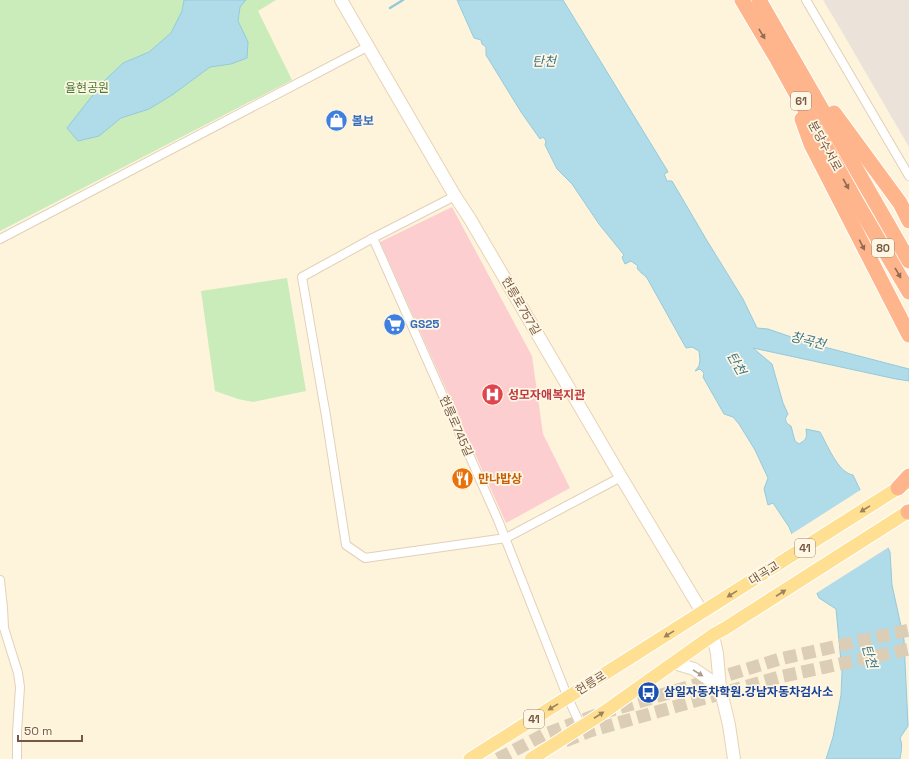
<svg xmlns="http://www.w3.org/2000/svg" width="909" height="759" font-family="'Space Grotesk','Noto Sans KR',sans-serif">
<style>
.industrial{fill:#ebe3d9}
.medical{fill:#fdced0}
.green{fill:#caecba}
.water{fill:#b0dbe9;stroke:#95cadb}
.pier{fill:#fef4dc}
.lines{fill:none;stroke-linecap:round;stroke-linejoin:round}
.stream{stroke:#95cadb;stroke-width:2.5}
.primary-tunnel{stroke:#dcceb6;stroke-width:13;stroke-dasharray:13 6;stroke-linecap:butt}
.street-casing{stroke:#e2d0b8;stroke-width:10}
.secondary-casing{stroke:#e8d2b5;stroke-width:14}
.primary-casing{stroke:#fff;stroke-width:15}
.highway-casing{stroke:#fff;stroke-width:17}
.street{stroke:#fff;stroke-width:8}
.secondary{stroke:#fff;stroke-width:12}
.primary{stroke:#ffe092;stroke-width:13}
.highway{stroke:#ffb58c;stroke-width:15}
.oneway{fill:#916c52}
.oneway2{fill:#9e825b}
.oneway3{fill:#ac9c8e}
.labels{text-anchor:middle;stroke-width:3.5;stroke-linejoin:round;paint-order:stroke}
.shield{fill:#fff7e4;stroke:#9e8973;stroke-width:1}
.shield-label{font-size:11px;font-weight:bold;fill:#755a43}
.park-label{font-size:12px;fill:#487c3a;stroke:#fff7e4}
.shop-label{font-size:12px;font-weight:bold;fill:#366cbe;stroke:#fff7e4;text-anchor:start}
.street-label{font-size:12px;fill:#755a43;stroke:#fff7e4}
.health-label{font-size:12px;font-weight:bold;fill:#be3a42;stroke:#fff7e4;text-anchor:start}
.food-label{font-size:12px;font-weight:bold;fill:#c56008;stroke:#fff7e4;text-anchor:start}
.transit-label{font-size:12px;font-weight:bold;fill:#164399;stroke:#fff7e4;text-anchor:start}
.water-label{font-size:13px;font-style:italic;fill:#3c778b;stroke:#fff7e4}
</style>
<rect width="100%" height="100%" fill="#fef4dc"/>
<!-- industrial -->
<path class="industrial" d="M823,0H909V147L841,30Z"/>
<!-- medical -->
<path class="medical" d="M452,207L532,356L543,434L570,488L506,523L380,242Z"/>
<!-- green -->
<g class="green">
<path d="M0,0H276L258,11L292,80L0,231Z"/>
<path d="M287,278L306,391L253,402L238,399L215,391L201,291Z"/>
</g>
<!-- water -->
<g class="water">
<path d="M184,0H246L240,7L238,21L248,42L247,58L231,64L210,67L172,95L149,109L121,118L99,136L78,141L67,128L103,82L123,63L149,52L171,33L182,11Z"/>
<path d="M457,0H563L667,170L668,172L664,174L667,181H672L706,239L743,299L757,328L768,329L809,343L909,369V381L896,379L753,348L772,364L783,403L788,414C784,419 785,423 791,426L795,441L799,444C807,439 807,438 806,429L820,432C827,444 838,473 853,475L890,552L892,585L904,640L908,726L900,738C903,745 901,752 900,759H826L833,737L841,695L842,672L836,609L819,598L789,527L773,503L768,505L764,489L768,478L755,450L739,424L733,417L724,414L703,377L704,373L700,369L695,371L699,366L700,360L699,351L692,347L686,348L647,278C644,274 640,273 637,268L638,266L631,261L625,264L624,262L622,257L624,255L599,224L572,184L557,169L545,145L546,141L543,137L540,139L521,112L486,55V47L482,44L481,40L474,38Z"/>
</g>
<!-- pier -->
<path class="pier" d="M862,489L889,547L815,594L790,535Z"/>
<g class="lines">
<!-- stream -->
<path class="stream" d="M390,8L403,0"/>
<!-- primary-tunnel -->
<g class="primary-tunnel">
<path d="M565,741L590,731L779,677L909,649"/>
<path d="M498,759L543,735L596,715L780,659L909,630"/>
</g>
<defs>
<g id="street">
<path d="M806,0L909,176"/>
<path d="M455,196L373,238L302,277L326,416L346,545L365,558L506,538L621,477"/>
<path d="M373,238L498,520L568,698L581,726"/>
<path d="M0,239L367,47"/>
<path d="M0,580L3,608L4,628L18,673L20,687L17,732V759"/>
</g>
<g id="secondary">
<path d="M341,0L455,196L470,219L621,477L702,612"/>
<path d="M713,635L717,654L720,687L729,725L734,759"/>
<path d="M674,663L694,669L720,687"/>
</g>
<g id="primary">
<path d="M470,759L906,483"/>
<path d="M531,759L600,715L713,635L724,629L909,511"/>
</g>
<g id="highway">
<path d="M742,0L777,59L857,203L909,292"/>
<path d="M759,0L909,261"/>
<path d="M834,113L900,203L909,221"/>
<path d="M802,119L811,144L909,335"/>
<path d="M898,488L909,476"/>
<path d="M908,512H909"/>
</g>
</defs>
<!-- street casing -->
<use href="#street" class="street-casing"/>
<!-- secondary casing -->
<use href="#secondary" class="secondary-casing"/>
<!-- primary casing -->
<use href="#primary" class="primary-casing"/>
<!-- highway casing -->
<use href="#highway" class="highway-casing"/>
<!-- street -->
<use href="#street" class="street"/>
<!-- secondary -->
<use href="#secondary" class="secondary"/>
<!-- primary -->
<use href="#primary" class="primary"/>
<!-- highway -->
<use href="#highway" class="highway"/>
</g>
<!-- one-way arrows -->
<defs><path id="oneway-solid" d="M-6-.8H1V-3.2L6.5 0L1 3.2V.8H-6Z"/></defs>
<g class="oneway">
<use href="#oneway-solid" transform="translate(762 34) rotate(59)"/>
<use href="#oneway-solid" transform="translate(846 184) rotate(61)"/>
<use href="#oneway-solid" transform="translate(862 245) rotate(63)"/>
<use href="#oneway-solid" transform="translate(898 273) rotate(60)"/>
</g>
<g class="oneway2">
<use href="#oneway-solid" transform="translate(865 509) rotate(148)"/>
<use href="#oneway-solid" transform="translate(781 593) rotate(-33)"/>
<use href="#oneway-solid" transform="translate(732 594) rotate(148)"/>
<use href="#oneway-solid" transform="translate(669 634) rotate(148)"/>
<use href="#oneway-solid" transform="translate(553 707) rotate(148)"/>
<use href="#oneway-solid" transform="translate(599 715) rotate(-33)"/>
</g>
<use class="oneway3" href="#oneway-solid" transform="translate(698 673) rotate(32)"/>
<!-- icons -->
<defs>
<symbol id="shop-disc" viewBox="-11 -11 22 22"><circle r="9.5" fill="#3f7fe0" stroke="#fff7e4"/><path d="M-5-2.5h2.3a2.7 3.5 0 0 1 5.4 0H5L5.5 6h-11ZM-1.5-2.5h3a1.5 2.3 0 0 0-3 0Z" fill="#fff"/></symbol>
<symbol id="supermarket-disc" viewBox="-11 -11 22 22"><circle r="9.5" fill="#3f7fe0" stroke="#fff7e4"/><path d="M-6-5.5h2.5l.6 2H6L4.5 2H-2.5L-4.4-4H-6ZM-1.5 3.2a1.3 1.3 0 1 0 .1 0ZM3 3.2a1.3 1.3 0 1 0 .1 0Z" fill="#fff"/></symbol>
<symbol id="hospital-disc" viewBox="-11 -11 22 22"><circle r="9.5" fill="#e0444e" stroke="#fff7e4"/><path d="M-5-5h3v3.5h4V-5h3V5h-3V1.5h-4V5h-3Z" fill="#fff"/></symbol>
<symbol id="restaurant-disc" viewBox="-11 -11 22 22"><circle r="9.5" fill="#e8710a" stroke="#fff7e4"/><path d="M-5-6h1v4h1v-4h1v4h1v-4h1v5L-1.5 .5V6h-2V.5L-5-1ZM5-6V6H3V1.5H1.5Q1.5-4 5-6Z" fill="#fff"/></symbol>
<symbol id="bus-disc" viewBox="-11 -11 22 22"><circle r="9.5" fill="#1a4fb4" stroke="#fff7e4"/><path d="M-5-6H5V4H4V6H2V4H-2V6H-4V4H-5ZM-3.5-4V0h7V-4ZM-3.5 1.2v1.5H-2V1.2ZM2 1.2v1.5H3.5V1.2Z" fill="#fff"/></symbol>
</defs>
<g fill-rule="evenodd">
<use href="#shop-disc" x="324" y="108" width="25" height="25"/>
<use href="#supermarket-disc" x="382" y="312" width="25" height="25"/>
<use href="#hospital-disc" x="480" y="382" width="25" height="25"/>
<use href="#restaurant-disc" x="450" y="466" width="25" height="25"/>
<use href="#bus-disc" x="636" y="680" width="25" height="25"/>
</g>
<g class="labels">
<!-- shield labels -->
<g class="shield">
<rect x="791" y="92" width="20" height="18" rx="3"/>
<rect x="872" y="239" width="22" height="18" rx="3"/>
<rect x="795" y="539" width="20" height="18" rx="3"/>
<rect x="524" y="710" width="20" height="18" rx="3"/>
</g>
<g class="shield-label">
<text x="801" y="105">61</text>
<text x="883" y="252">80</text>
<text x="805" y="552">41</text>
<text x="534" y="723">41</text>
</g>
<!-- park labels -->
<g class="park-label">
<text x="87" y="92">율현공원</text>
</g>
<!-- shop labels -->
<g class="shop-label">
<text x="352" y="125">볼보</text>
<text x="410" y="328">GS25</text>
</g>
<!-- street labels -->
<g class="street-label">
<text transform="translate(825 146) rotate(61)" y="4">분당수서로</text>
<text transform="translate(521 306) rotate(60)" y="4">헌릉로757길</text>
<text transform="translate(456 426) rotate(66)" y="4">헌릉로745길</text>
<text transform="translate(764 573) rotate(-32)" y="4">대곡교</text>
<text transform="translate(591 683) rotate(-32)" y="4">헌릉로</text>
</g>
<!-- health labels -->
<g class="health-label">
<text x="508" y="399">성모자애복지관</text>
</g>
<!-- food labels -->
<g class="food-label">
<text x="478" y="483">만나밥상</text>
</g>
<!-- transit labels -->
<g class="transit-label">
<text x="664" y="696">삼일자동차학원.강남자동차검사소</text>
</g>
<!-- water labels -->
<g class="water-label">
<text x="544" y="66">탄천</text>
<text transform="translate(808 340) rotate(14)" y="5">창곡천</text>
<text transform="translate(737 363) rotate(61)" y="5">탄천</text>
<text transform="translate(870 656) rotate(74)" y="5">탄천</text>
</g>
</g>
<!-- scale -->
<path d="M18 735v6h64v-6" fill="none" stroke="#755a43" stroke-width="2"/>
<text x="24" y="735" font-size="12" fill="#755a43" stroke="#fff7e4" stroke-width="3" paint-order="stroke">50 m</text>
</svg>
